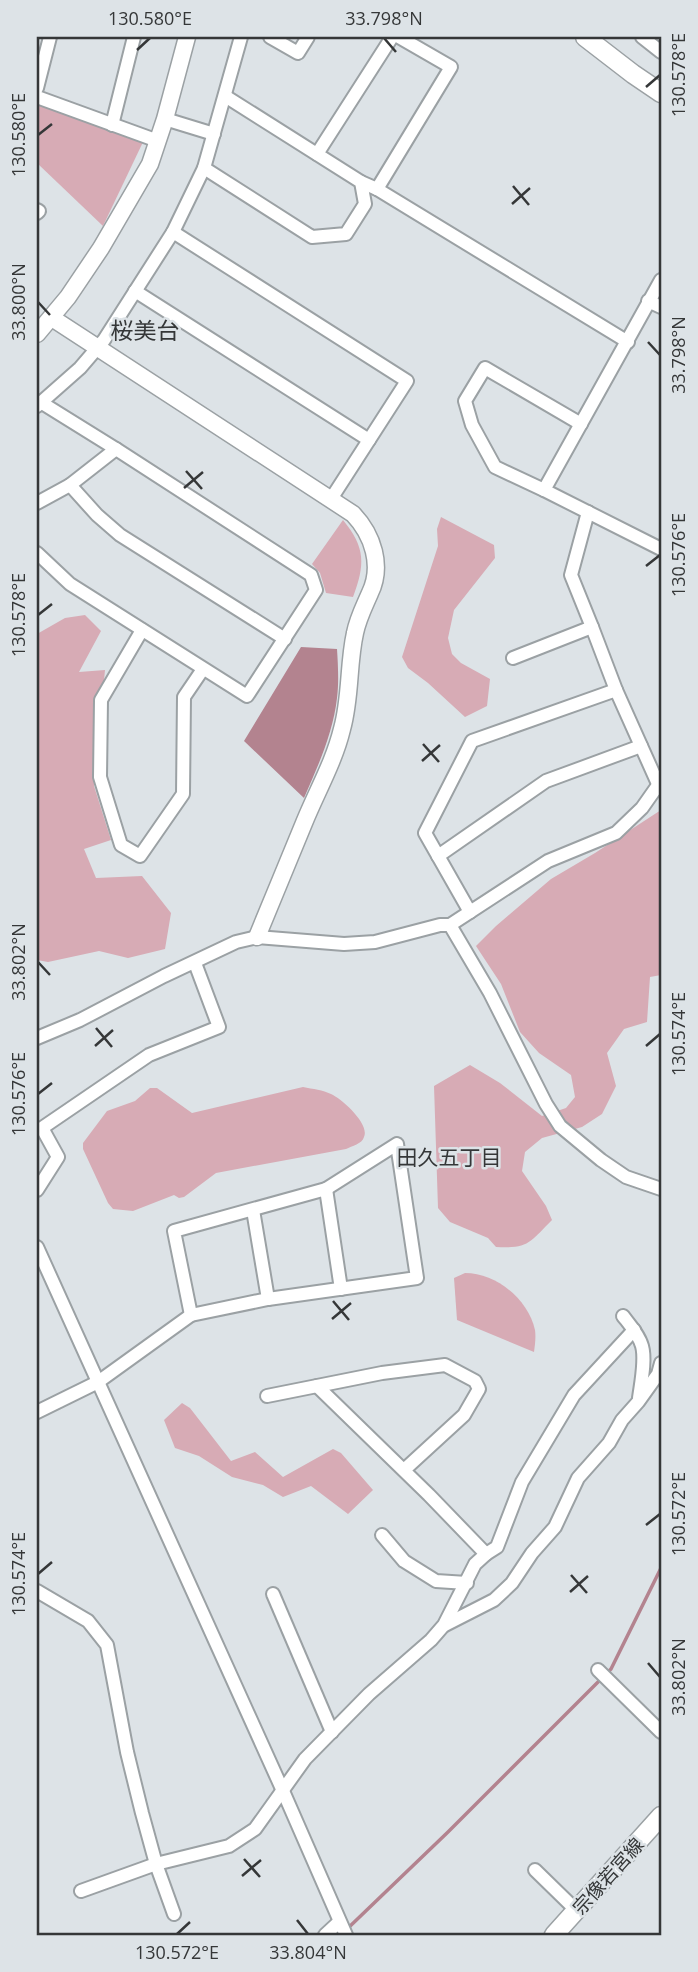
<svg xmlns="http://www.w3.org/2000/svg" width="698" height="1972" font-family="'Open Sans','Noto Sans JP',sans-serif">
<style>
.green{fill:#d7abb5}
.water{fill:#b3838f}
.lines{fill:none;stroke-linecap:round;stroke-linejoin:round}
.stream{stroke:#b3838f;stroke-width:3.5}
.minor-casing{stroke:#9ba1a4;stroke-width:16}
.tertiary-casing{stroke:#9ba1a4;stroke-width:19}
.secondary-casing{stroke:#9ba1a4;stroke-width:21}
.minor{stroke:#fff;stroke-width:12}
.tertiary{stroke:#fff;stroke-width:16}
.secondary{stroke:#fff;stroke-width:18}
.ticks{fill:none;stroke:#353738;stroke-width:2.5}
.labels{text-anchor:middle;stroke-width:5;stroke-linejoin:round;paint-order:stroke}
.street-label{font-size:19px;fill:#353738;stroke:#dde3e7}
.neighbourhood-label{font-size:21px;fill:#353738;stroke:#dde3e7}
.quarter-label{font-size:23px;fill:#353738;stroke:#dde3e7}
.neatline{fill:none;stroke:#353738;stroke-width:2.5}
.ticks-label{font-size:18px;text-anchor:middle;fill:#353738}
</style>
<rect width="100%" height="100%" fill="#dde3e7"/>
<!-- green -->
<g class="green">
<path d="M37,103L143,142L103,226L37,163Z"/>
<path d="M441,517L494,545L495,558L454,610L448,638L452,654L461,663L490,679L487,706L465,717L428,683L408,668L402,657L438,546L437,529Z"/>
<path d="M343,520C366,548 365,565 353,597L326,593L320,573L312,564Z"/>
<path d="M85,615L101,631L79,672L105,670L94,786L111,840L84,849L96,878L142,876L171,913L165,949L128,958L99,951L48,962L37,960V634L65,618Z"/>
<path d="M661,810V975L650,977L647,1022L624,1029L607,1053L616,1086L602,1114L582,1127L542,1138L525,1152L522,1171L546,1206L552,1220C530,1242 529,1249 496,1247L488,1238L450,1222L438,1208L434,1086L470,1065L500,1083L542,1116L566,1108L575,1097L571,1075L539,1053L520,1032L501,984L476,946L496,926L551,879L595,853Z"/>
<path d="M303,1087C313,1089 323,1090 331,1094C342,1099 370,1124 364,1137C362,1144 352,1146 346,1149L216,1173L184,1197L179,1198L174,1195L133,1211L113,1209L108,1203L83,1149V1143L107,1111L135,1101L150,1088H157L192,1113Z"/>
<path d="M465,1273C496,1273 528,1299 535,1330C536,1337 535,1345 534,1352L457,1320L454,1278Z"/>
<path d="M182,1403L190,1408L231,1461L255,1452L283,1477L333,1449L341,1453L373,1490L348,1514L311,1486L283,1497L263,1485L232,1477L199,1456L175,1448L164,1420Z"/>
</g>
<!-- water -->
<path class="water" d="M301,647L337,649C338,665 339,682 337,698C333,733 318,766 304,798L244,741Z"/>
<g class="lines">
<!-- stream -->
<path class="stream" d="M346,1930L448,1832L611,1669L661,1568"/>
<defs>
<g id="minor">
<path d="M270,37L298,53L308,37"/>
<path d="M642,37L661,52"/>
<path d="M37,88L50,37"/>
<path d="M37,97L158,141"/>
<path d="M165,119L214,134"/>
<path d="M112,125L134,37"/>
<path d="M317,154L392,37"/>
<path d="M204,168L312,237L346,234L365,204L361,182L225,96"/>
<path d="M361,182L377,189L628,342"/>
<path d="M377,189L451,67L399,37"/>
<path d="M37,210L39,211L37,213"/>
<path d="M173,232L407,381L331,499"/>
<path d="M661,280L544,490L661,549"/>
<path d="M135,291L369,440"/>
<path d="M648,301L661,307"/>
<path d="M37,406L80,368L104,340L173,232L204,168L241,37"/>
<path d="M70,485L97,515L120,535L285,639"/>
<path d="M544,490L495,467L472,425L465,401L485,368L581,424"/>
<path d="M37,503L70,485L116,449L42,403"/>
<path d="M588,512L571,575L592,627"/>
<path d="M37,553L70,584L247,696L316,590L311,575L116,449"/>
<path d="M142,630L101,700L100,777L121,845L140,856L183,794L184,697L203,669"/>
<path d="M513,658L592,627L616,690"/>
<path d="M438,856L546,781L641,746"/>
<path d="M470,912L425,833L472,741L616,690L659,786"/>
<path d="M450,925L490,993L546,1104L560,1126L601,1160L626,1177L661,1189"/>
<path d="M37,1038L80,1020L164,976L236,942L257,937L344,944L375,942L440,925H450L548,861L616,833L642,808L661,781"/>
<path d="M397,1144L417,1278L268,1299L191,1315L174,1231L326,1189Z"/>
<path d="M326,1189L341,1289"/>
<path d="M37,1190L58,1157L42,1128L149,1055L219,1027L195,963"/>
<path d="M253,1210L268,1299"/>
<path d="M37,1247L283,1791L346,1935"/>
<path d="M623,1316C630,1325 639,1335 642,1346C646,1360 641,1383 639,1398"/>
<path d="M267,1396L382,1373L445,1365L475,1381L479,1389L464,1415L404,1470"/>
<path d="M37,1412L98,1382L191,1315"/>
<path d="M382,1535L404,1561L436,1581L467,1583"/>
<path d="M486,1554L497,1547L522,1482L574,1395L634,1330"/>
<path d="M37,1591L88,1621L107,1645L127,1752L142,1813L156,1864L174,1914"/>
<path d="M273,1594L332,1732"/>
<path d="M445,1625L494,1600L512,1583L532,1553L555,1527L578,1478L609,1443L622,1420L638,1402L658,1374L661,1363"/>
<path d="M598,1670L661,1732"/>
<path d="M535,1870L576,1910"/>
<path d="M81,1891L156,1864L229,1846L255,1829L305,1759L369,1694L431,1640L444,1625L475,1564L486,1554L429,1495L317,1386"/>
<path d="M325,1935L339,1922"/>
</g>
<g id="tertiary">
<path d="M52,318L353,514C373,535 383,566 370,593C364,607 358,618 355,633C348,664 351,697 342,729C334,762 317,791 304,823C288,861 273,899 257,937"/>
<path d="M37,334L68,297L101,248L150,164L165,119L187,37"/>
</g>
<g id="secondary">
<path d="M585,37L633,74L661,93"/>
<path d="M554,1935L661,1816"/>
</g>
</defs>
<!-- minor casing -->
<use href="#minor" class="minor-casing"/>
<!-- tertiary casing -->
<use href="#tertiary" class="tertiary-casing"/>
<!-- secondary casing -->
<use href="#secondary" class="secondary-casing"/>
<!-- minor -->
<use href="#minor" class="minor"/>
<!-- tertiary -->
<use href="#tertiary" class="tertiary"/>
<!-- secondary -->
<use href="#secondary" class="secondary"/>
</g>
<!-- ticks -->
<path class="ticks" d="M384,38L396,52M137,50L150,38M646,87L660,75M38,135L52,124M513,186L529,205M512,204L530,188M38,302L50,315M648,342L660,355M186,471L202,489M184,488L203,472M646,566L660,555M38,615L52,604M423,744L439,762M422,761L440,745M38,962L50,975M96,1028L112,1047M95,1046L113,1030M646,1046L660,1034M38,1094L52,1083M333,1301L349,1320M332,1319L351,1303M646,1525L660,1514M38,1574L52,1562M571,1575L587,1593M570,1592L588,1576M648,1663L660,1677M244,1859L260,1877M242,1876L261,1860M297,1920L308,1934M177,1934L190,1922"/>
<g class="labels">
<!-- street labels -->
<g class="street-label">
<text transform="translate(608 1876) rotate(-48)" y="7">宗像若宮線</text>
</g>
<!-- neighbourhood labels -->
<g class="neighbourhood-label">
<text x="449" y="1165">田久五丁目</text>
</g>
<!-- quarter labels -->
<g class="quarter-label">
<text x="145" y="339">桜美台</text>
</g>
</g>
<!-- border -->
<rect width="698" height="1972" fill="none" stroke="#dde3e7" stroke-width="77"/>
<rect x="38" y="38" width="622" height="1896" class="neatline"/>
<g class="ticks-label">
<text x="150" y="25">130.580°E</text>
<text x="384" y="25">33.798°N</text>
<text transform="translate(679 75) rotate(-90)" y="6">130.578°E</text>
<text transform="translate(19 135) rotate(-90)" y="6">130.580°E</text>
<text transform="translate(19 302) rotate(-90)" y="6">33.800°N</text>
<text transform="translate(679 355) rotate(-90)" y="6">33.798°N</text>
<text transform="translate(679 555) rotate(-90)" y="6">130.576°E</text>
<text transform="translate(19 615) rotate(-90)" y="6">130.578°E</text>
<text transform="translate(19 962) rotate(-90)" y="6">33.802°N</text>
<text transform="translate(679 1034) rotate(-90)" y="6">130.574°E</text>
<text transform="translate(19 1094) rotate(-90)" y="6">130.576°E</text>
<text transform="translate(679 1514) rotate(-90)" y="6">130.572°E</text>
<text transform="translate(19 1574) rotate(-90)" y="6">130.574°E</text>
<text transform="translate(679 1677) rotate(-90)" y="6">33.802°N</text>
<text x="177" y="1959">130.572°E</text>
<text x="308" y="1959">33.804°N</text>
</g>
</svg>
